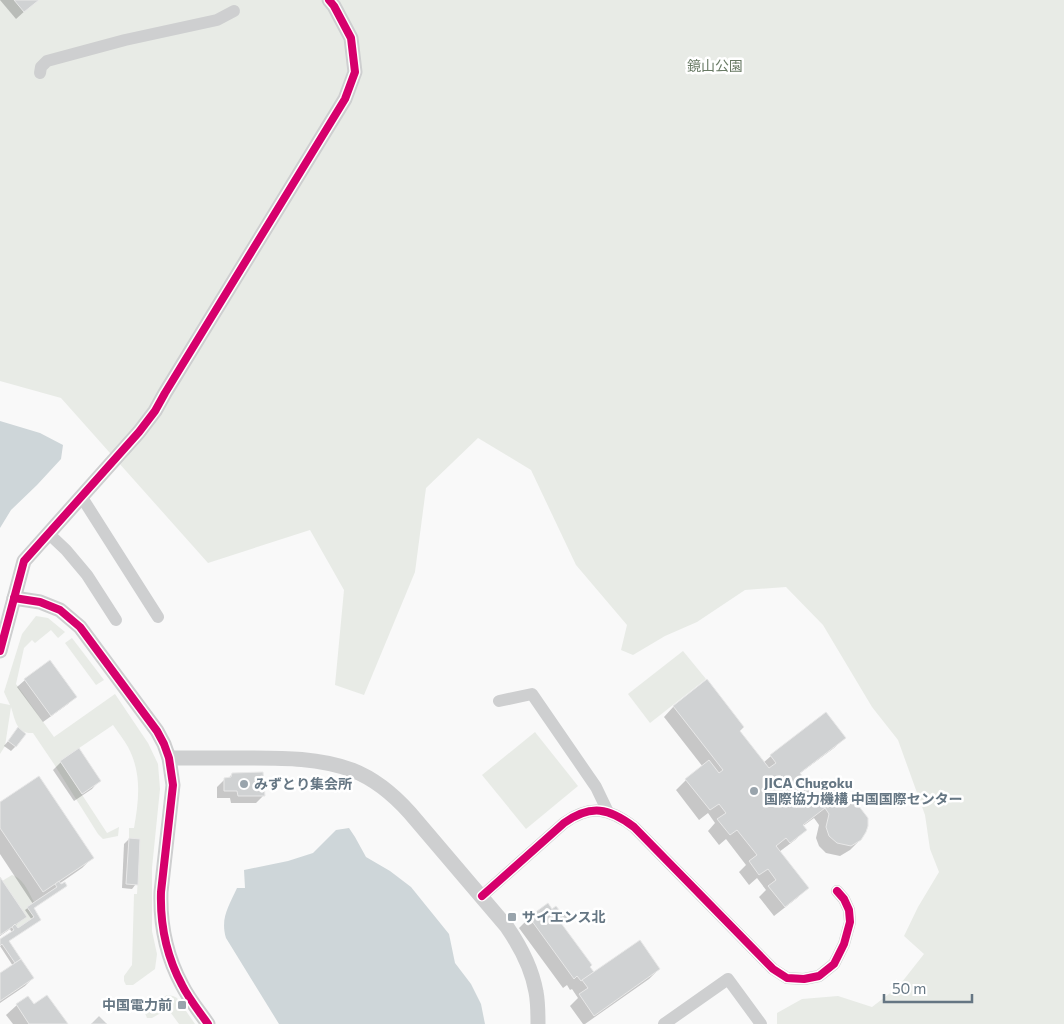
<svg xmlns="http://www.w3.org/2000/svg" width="1064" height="1024" font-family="Commissioner,'Noto Sans JP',sans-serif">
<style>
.green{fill:#e8ebe6}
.water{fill:#ced6d9}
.shadow{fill:#0003}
.building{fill:#d0d2d3;stroke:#e8e8e8}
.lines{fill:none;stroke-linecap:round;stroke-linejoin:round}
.minor{stroke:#cecfd0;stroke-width:12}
.tertiary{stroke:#cecfd0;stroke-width:15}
.cycleway-casing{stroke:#fff;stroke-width:11}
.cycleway{stroke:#d6006c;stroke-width:8}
.poi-dot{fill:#99a4ac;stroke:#fff;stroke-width:2}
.labels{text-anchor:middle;stroke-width:5;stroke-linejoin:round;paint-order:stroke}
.park-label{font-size:14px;fill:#687a64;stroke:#fff}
.poi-label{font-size:14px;font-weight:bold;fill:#657683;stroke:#fff;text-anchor:start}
</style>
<rect width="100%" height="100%" fill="#f9f9f9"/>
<!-- green -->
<g class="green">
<path d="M0,0H1064V1024H777V1013L802,999L838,996L872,1007L898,987L924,954L904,936L918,907L939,872L930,849L925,815L898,740L872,707L823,625L786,587L745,590L697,622L665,636L633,655L621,650L627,625L576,565L531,470L478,438L426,488L415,572L364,695L335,685L344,590L310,530L208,563L61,398L0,381Z"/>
<path d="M36,616L48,618L65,632L58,638L51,630L35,643L32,640L24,648L16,684L54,737L115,694L148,743L158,764L160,789L152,868V931L157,954L155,969L133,985H126L124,981V976L132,965L134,894H137L140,839L129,838V828H134C139,800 142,773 128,747C124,740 118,732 113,725L60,761L107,833L119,827L118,836L103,839L98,834L54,764L33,733C16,734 15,719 11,707L5,746L0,754V703L10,705L4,692L22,634Z"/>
<path d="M72,638L104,680L96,685L65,643Z"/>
<path d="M683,651L706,679L650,723L628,694Z"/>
<path d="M535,732L578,786L526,829L482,775Z"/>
<path d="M12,875C23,878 29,893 34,902L27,907L34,917L18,928L15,924L2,881Z"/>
<path d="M167,995L173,996L177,998L195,1024H179L168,1009L152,1018H147L145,1013L146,1009Z"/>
</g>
<!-- water -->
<g class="water">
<path d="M0,421L40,433L63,445L61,459L37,485L11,510L0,528Z"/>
<path d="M349,828L355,837L366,857L390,871L411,887L449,934L455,963L471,984L481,1004L485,1024H279L226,938C220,918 229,906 237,888H245L244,870L288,861L313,853L336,830Z"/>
</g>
<!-- shadow -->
<g class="shadow">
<path d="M0,0H37L16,19Z"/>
<path d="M25,680L75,697L68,704L43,722L17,687Z"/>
<path d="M674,706L739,731L763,763L771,756L844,738L834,748L799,774L819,801L860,840L850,850L840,856L826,853L819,846L816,838L819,825L814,818L803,826L805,830L795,840L779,852L807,888L797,898L774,916L759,897L766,890L757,878L749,885L739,872L746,865L726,839L719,845L708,831L715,823L708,813L699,820L676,790L686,780L703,767L664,717Z"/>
<path d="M18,729L15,747L11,751L4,746Z"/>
<path d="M79,750L99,781L92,789L74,801L53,770L61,762Z"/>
<path d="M232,774L263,796L256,803H231L230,798H217V787L224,780L228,779Z"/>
<path d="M0,804L92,858L82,868L59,884L60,886L33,909L40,919L8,941L33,978L25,986L0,1003V974L13,966L0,946V941L12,933L10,929L0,936V879L25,917L15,926L17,930L32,920L25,910L33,904L0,854Z"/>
<path d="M129,839L136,884L132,889L122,888L124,844Z"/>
<path d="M548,905L551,910L562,917L570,915L561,924L593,974L659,969L649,979L585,1024H583L570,1006L578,998L572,989L570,990L567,985L563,988L519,928L529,918Z"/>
<path d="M17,1005H34L67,1024H13L6,1015Z"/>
</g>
<!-- building -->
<g class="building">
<path d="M14,0H39L24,12Z"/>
<path d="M50,660L77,697L51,716L24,679Z"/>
<path d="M707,679L744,727L740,731L769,768L776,763L770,755L826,712L846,738L800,773L819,799L841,783L868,818V826L866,832L861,840L851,846L837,843L829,836L826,827L829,814L825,808L803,825L807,830L790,843L786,838L776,846L809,888L785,907L768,886L776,880L768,869L759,875L749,861L757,855L737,830L730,835L717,819L726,813L719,804L710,810L685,779L709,760L719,773L723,770L673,706Z"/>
<path d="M18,727L26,734L16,747L8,741Z"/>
<path d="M79,748L101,781L82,794L60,761Z"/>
<path d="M263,772L265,796H238L237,791H224V778L231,777L232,773Z"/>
<path d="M39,776L94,858L43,892L0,828V802Z"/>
<path d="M129,838L140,839L138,885L126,884Z"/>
<path d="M0,877L27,917L0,935Z"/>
<path d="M59,881L61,884L65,882L67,886L34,908L41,920L9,941L21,959L15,963L2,944L0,946V939L14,930L12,927L15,924L18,928L34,917L27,907L57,887L55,884Z"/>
<path d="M548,903L552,909L556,906L563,915L569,911L572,915L561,923L592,965L590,967L594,972L581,981L577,976L574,979L529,917Z"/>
<path d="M640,940L660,969L594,1016L579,994L588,988L582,980Z"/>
<path d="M21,959L34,978L0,1001V973Z"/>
<path d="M47,995L66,1021L68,1024H29L16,1004L28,996L34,1004Z"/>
<path d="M99,1016L107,1024H91Z"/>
</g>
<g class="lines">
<!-- minor -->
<g class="minor">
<path d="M40,73L41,67L47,61L125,40L217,20L234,11"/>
<path d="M81,496L158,617"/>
<path d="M48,533L66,550L87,575L116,620"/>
<path d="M499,701L532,694L596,787L608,812"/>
<path d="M482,896L564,823C591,804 609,808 634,827L773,969L787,978L804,979L819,976L834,964L844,944L850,922L849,910L844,899L837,891"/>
<path d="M664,1024L728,979L761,1024"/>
</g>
<!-- tertiary -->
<g class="tertiary">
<path d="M14,598L40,602L60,610L80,627L157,731L164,744L169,758L173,785L161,892C160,924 167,957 182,985C189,999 199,1011 208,1024"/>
<path d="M0,651L24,561L139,432L155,411L165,393L345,99L355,72L351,38L334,6L329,0"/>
<path d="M169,758C196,758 223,758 250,758C285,758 319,758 352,770C375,779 394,795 410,813L507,927C520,946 532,969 536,992C538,1002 538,1014 538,1024"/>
</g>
<defs>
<g id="cycleway">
<path d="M14,598L40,602L60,610L80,627L157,731L164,744L169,758L173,785L161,892C160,924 167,957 182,985C189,999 199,1011 208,1024"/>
<path d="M0,651L24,561L139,432L155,411L165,393L345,99L355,72L351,38L334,6L329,0"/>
<path d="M482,896L564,823C591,804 609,808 634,827L773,969L787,978L804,979L819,976L834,964L844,944L850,922L849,910L844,899L837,891"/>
</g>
</defs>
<!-- cycleway casing -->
<use href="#cycleway" class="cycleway-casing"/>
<!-- cycleway -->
<use href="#cycleway" class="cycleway"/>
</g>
<!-- markers -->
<g class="poi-dot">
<circle cx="244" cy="784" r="5"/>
<circle cx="754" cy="791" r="5"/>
<rect x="507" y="912" width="10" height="10" rx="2.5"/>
<rect x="177" y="1000" width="10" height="10" rx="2.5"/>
</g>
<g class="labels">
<!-- park labels -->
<g class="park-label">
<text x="715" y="71">鏡山公園</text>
</g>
<!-- poi labels -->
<g class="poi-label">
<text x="764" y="788">JICA Chugoku<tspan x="764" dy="16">国際協力機構 中国国際センター</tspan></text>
<text x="254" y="789">みずとり集会所</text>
<text x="522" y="922">サイエンス北</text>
<text x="172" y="1010" text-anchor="end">中国電力前</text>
</g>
</g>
<!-- scale -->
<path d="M884 994v8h88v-8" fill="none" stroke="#657683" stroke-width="2.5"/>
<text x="892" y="994" font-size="15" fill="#657683" stroke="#ffffff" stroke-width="4" paint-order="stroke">50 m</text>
</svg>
